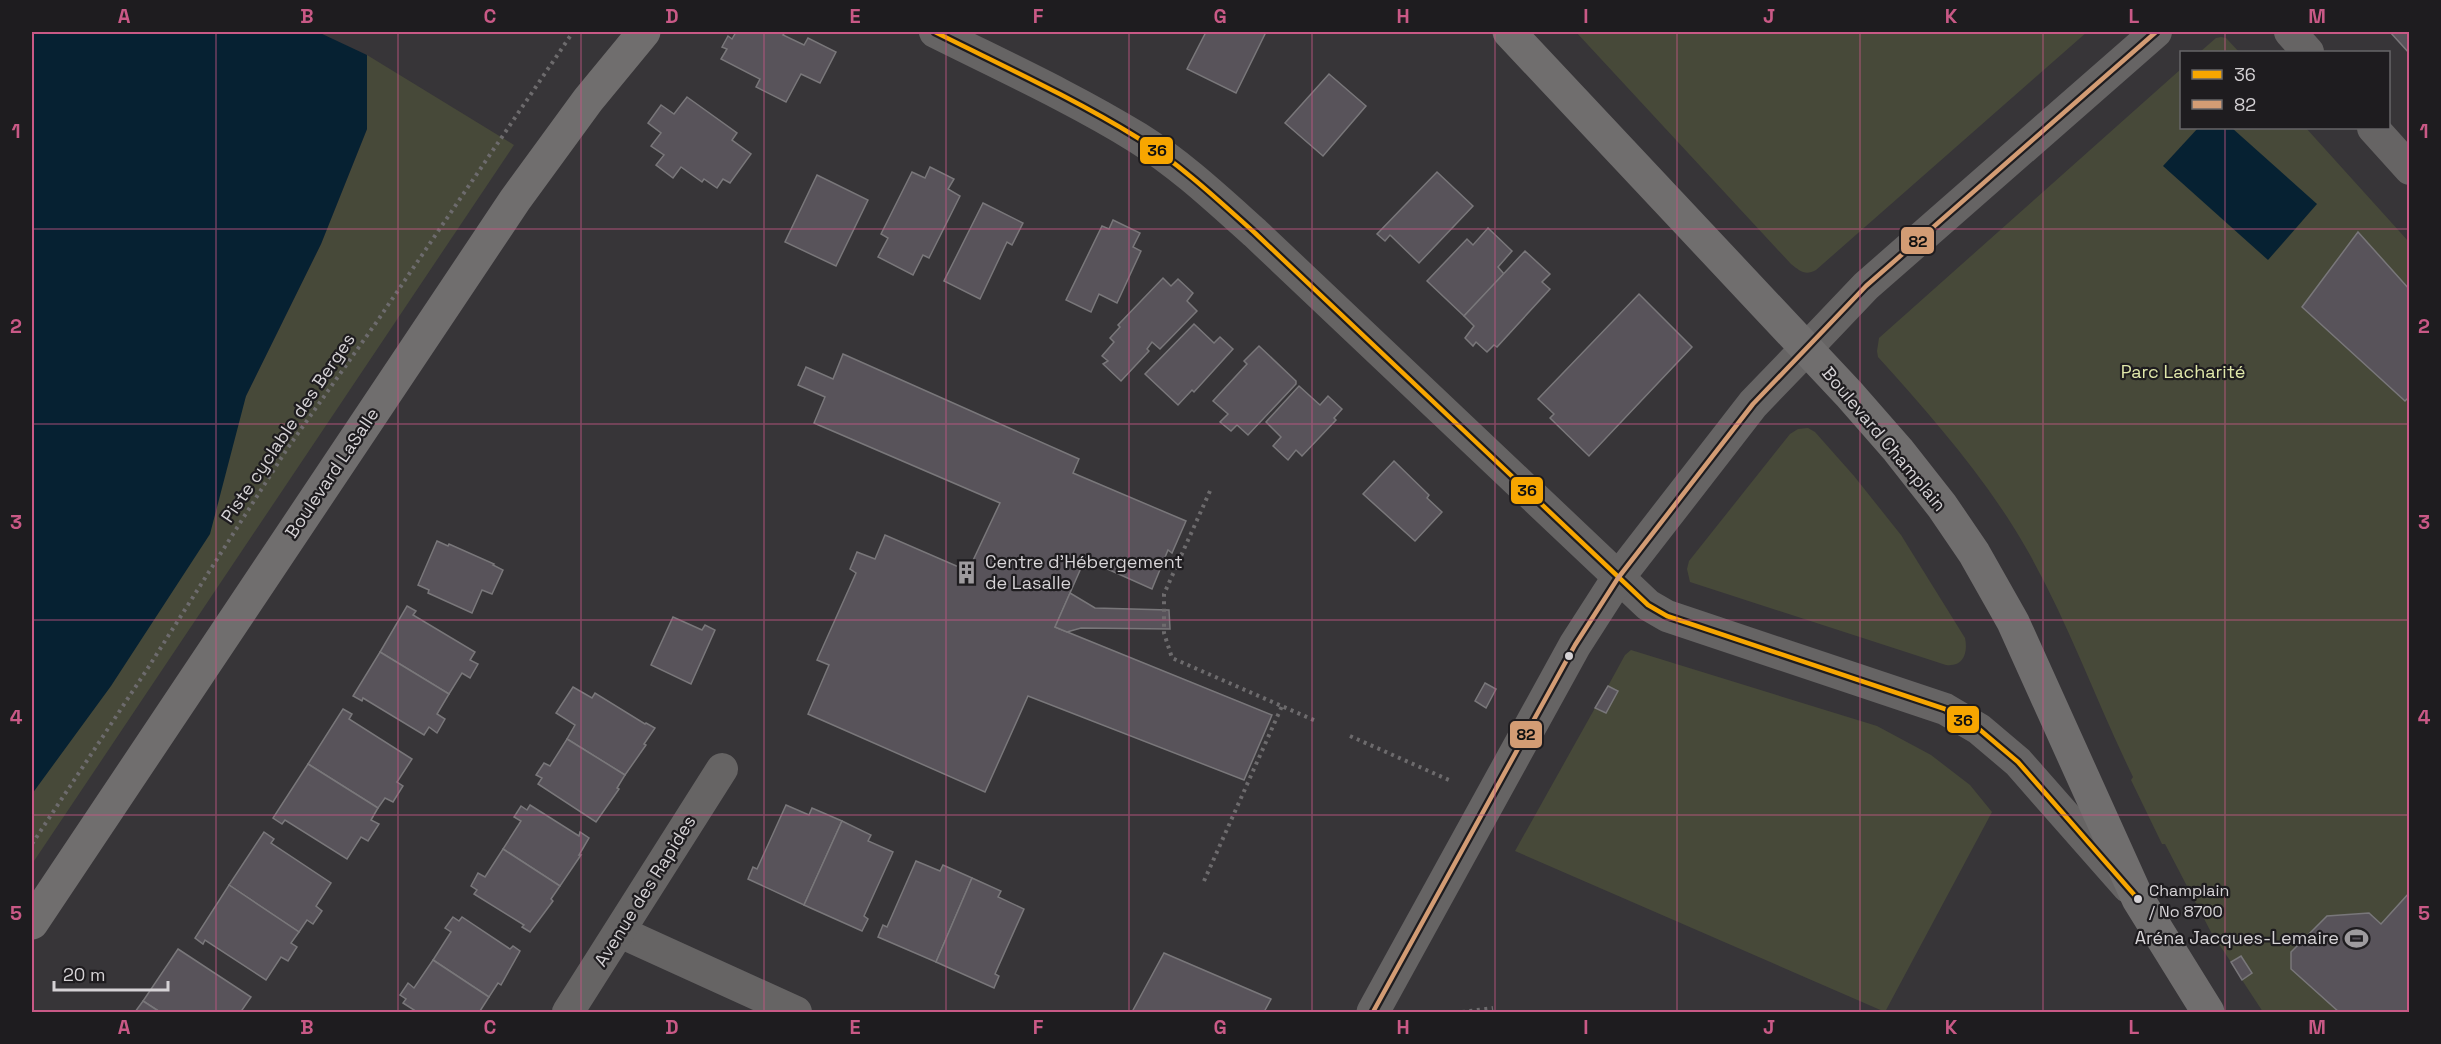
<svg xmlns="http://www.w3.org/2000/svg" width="2441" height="1044" font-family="'Space Grotesk',sans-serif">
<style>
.green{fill:#474939}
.water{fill:#062132}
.building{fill:#58535a;stroke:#79777a;stroke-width:1.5}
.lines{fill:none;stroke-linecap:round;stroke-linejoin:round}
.path{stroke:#6d6b6d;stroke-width:4;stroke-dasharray:3 4.5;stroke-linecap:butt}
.minor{stroke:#666464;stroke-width:32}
.tertiary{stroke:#666464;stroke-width:33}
.secondary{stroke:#706e6e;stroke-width:33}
.bus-1-casing{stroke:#1e1c1f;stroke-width:9}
.bus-2-casing{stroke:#1e1c1f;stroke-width:9}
.bus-1{stroke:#f7a600;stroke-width:4.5}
.bus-2{stroke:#d39c74;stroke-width:4.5}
.grid{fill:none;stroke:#c95986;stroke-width:1.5;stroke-opacity:0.55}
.bus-dot{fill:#d5d2d5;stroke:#1e1c1f;stroke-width:2}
.labels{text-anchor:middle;stroke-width:4.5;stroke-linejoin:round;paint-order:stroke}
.bus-label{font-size:16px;fill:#d5d2d5;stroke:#1e1c1f;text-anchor:start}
.park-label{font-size:18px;fill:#e0e7aa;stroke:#1e1c1f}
.street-label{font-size:18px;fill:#d5d2d5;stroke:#1e1c1f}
.poi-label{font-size:18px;fill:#d5d2d5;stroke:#1e1c1f;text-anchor:start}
.line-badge{stroke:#1e1c1f;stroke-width:2}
.pale-badge-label{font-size:16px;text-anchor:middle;font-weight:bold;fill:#111}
.neatline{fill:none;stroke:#c95986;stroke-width:2}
.grid-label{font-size:20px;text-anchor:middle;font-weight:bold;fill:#c95986}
</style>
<rect width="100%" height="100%" fill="#373538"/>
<!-- green -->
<g class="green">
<path d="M1576,32H2087L1816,270C1805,276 1800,271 1791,264Z"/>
<path d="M2221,37L2226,38L2239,52H2200L2216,38Z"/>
<path d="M367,55L514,145L32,864V792L246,396L321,244L367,129Z"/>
<path d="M2181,69L2182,128H2306L2409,242V1012H2263L2242,980L2252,973L2241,956L2231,962L2212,934L2165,844H2162L2131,780L2133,777C2096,701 2068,621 2026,548C1986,478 1932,417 1878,357L1877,351L1879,338Z"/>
<path d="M1808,428L1815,432L1854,476L1901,535L1965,638C1968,652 1964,667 1946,665L1690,582L1687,569L1689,561L1790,434L1798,429Z"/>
<path d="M1631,650L1877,726L1931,755L1970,785L1992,812L1885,1012L1515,851L1595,708L1606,713L1617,691L1608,686L1625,655Z"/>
</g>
<!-- water -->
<g class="water">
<path d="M32,32H318L367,55V129L321,244L246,396L210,534L111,686L32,794Z"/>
<path d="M2198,128H2232L2317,204L2268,260L2163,166Z"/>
</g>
<!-- building -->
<g class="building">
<path d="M736,32H785L783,35L804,45L808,38L836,52L820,83L801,74L786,102L756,87L760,79L721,59L727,49L722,47L728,36L732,39Z"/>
<path d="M1206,32H1266L1236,93L1187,69Z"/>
<path d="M2390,32H2410V54Z"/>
<path d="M1329,74L1366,106L1323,156L1285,123Z"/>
<path d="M687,97L737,133L732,140L751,154L730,183L723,179L717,188L704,179L702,182L681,167L673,178L656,165L664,155L651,146L661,133L648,123L661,105L674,114Z"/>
<path d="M930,167L954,179L948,189L960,196L929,258L923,255L913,275L878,257L888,238L881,234L912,172L925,178Z"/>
<path d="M1437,172L1473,206L1419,263L1390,235L1385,241L1377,234Z"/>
<path d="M817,175L868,200L836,266L785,242Z"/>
<path d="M983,203L1023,223L1012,245L1007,242L980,299L944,281Z"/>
<path d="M1113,220L1140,233L1133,247L1141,251L1117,303L1099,294L1091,312L1066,300L1102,226L1109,229Z"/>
<path d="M1488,228L1512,251L1498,267L1504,274L1464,316L1427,281L1467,239L1473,245Z"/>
<path d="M2358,232L2410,290V396L2405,401L2302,307Z"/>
<path d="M1525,251L1550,274L1542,282L1550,289L1497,347L1494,345L1487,352L1476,342L1473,346L1465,338L1474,326L1464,316Z"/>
<path d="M1163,278L1171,286L1178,279L1193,293L1187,301L1197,311L1160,349L1152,342L1147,349L1149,351L1121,381L1103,364L1108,361L1102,356L1114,342L1110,338L1120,327L1118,325Z"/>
<path d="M1639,294L1692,347L1589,456L1550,418L1554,414L1538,399Z"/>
<path d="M1194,324L1214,343L1220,337L1233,349L1194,392L1192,390L1178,405L1145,374Z"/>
<path d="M1259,346L1296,381V384L1248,435L1237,425L1231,431L1220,422L1228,414L1213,401L1247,364L1244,361Z"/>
<path d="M843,354L1079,459L1073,473L1186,521L1172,553L1168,550L1152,589L1085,559L1055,627L1272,715L1244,780L1028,696L985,792L808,714L829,665L817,660L856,573L850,569L857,552L875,559L885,535L968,571L1000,503L814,423L825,397L798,385L806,367L833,379Z"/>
<path d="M1299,386L1320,405L1328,396L1342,409L1334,418L1336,420L1302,456L1296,450L1288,460L1273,446L1281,437L1266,422Z"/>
<path d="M1394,461L1429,495L1427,498L1442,512L1415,541L1363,494Z"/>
<path d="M437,541L448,546L449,544L494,564L493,565L503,570L492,594L482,590L472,613L428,593L429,590L418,585Z"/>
<path d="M1070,593L1095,608L1169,610L1170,629L1081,628L1067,632L1055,627Z"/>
<path d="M407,606L416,611L413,615L475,652L470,660L478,664L470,678L462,673L449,694L380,652Z"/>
<path d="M673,617L702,630L705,625L715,630L691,684L651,665Z"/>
<path d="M380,652L449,694L437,714L445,719L437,733L429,727L424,735L363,698L362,701L353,696Z"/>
<path d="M1485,683L1496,689L1486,708L1475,701Z"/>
<path d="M1608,686L1618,691L1606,713L1595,708Z"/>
<path d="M573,687L592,698L595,693L645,724L646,723L655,728L644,744L646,745L625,775L567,739L575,725L556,713Z"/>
<path d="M343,709L352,714L349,719L412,759L397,782L403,786L393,802L385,798L378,808L308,764Z"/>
<path d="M567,739L625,775L617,788L619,789L596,822L538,784L542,778L536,775L544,763L550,766Z"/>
<path d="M308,764L378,808L371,820L379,824L368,841L361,837L347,859L285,820L282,824L273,818Z"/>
<path d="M530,805L579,836L580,832L589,838L579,855H581L560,886L503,849L521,821L514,817L521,806L527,810Z"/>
<path d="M786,805L809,815L812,808L842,821L804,905L748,879L753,867L757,869Z"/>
<path d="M842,821L871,835L868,841L893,852L864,916L868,919L862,931L804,905Z"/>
<path d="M264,832L274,839L271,843L331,883L316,906L322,911L313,924L307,920L299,932L229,885Z"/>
<path d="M503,849L560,886L551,899L553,901L530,932L522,927L524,925L474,894L477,890L471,886L478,873L485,877Z"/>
<path d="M916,861L940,871L943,865L972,878L936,962L878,937L883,925L887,927Z"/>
<path d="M972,878L1001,891L998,897L1024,909L995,974L999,976L994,988L936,962Z"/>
<path d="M229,885L299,932L291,943L297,947L288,961L281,957L266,980L205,940L203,944L195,938Z"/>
<path d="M2410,892V1012H2339L2291,969V952L2327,916L2369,913L2381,924Z"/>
<path d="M453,917L459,921L462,917L510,949L513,946L520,951L501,985L498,983L489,997L433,960L451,932L445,928Z"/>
<path d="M178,949L251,997L242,1010L245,1012H160L143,1001Z"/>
<path d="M1164,953L1271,999L1264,1012H1132Z"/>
<path d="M2241,956L2252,973L2242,980L2231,962Z"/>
<path d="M433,960L489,997L480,1011L481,1012H417L403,1003L406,999L400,995L408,983L414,988Z"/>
<path d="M143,1001L160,1012H135Z"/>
</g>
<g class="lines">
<!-- path -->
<g class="path">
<path d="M1210,491L1164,594V633L1172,658L1316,721"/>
<path d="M1350,736L1449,780"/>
<path d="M32,844L146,671L287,449L378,320L573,32"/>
<path d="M1204,881L1282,706"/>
<path d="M1462,1012L1493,1008"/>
</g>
<!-- minor -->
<g class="minor">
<path d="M935,32C1003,66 1073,98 1138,138C1181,165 1217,199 1255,233L1648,605L1667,616L1945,709L1979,729L2018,762L2128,887"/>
<path d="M2290,32L2308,52"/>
<path d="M2373,128L2410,169"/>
<path d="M1806,349L1866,286L2156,32"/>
<path d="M620,932L796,1012"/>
<path d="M568,1012L722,769"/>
</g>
<!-- tertiary -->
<path class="tertiary" d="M1373,1012L1575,645L1618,578L1753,404L1806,349"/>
<!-- secondary -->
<g class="secondary">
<path d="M1509,32L1849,394L1898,450L1942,506L1974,553L2013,622L2138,899L2208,1012"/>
<path d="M32,923L515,200L588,100L644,32"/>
</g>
<defs>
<path id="bus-1" d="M935,32C1003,66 1073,98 1138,138C1181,165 1217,199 1255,233L1648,605L1667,616L1945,709L1979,729L2018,762L2138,899"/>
<path id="bus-2" d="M1373,1012L1575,645L1618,578L1753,404L1866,286L2156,32"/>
</defs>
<!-- bus-1 casing -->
<use href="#bus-1" class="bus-1-casing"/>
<!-- bus-2 casing -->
<use href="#bus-2" class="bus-2-casing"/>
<!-- bus-1 -->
<use href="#bus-1" class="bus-1"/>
<!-- bus-2 -->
<use href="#bus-2" class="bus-2"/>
</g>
<!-- grid -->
<path class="grid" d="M216,32V1012M398,32V1012M581,32V1012M764,32V1012M946,32V1012M1129,32V1012M1312,32V1012M1495,32V1012M1677,32V1012M1860,32V1012M2043,32V1012M2225,32V52M2225,128V1012M32,229H2410M32,424H2410M32,620H2410M32,815H2410"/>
<!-- icons -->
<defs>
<symbol id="building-bare" viewBox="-9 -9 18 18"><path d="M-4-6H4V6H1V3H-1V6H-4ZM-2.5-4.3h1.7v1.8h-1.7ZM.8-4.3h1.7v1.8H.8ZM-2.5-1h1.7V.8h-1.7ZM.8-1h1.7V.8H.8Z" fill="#9e9b9e" stroke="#1e1c1f" stroke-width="2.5" paint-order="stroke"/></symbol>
<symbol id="stadium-bare" viewBox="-9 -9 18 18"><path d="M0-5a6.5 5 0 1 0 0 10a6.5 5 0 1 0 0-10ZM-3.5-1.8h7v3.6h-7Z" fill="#9e9b9e" stroke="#1e1c1f" stroke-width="2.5" paint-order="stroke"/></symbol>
</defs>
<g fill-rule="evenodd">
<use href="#building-bare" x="950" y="556" width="33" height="33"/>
<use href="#stadium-bare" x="2340" y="922" width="33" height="33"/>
</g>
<!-- markers -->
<g class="bus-dot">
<circle cx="1569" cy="656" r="5"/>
<circle cx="2138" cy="899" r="5"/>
</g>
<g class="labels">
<!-- bus labels -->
<g class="bus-label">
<text x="2149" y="896">Champlain<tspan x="2149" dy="21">/ No 8700</tspan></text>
</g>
<!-- park labels -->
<g class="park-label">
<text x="2183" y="378">Parc Lacharité</text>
</g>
<!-- street labels -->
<g class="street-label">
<text transform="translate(288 428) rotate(-56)" y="6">Piste cyclable des Berges</text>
<text transform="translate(1884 439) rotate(50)" y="6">Boulevard Champlain</text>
<text transform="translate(332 473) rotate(-56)" y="6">Boulevard LaSalle</text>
<text transform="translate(645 891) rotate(-58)" y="6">Avenue des Rapides</text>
</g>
<!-- poi labels -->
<g class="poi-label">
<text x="985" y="568">Centre d'Hébergement<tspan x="985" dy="21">de Lasalle</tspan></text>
<text x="2339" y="944" text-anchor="end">Aréna Jacques-Lemaire</text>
</g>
</g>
<g class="line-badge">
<rect x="1139" y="136" width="35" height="29" rx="6" fill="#f7a600"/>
<rect x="1900" y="226" width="35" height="29" rx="6" fill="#d39c74"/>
<rect x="1510" y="476" width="34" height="29" rx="6" fill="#f7a600"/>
<rect x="1946" y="705" width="34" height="29" rx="6" fill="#f7a600"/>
<rect x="1509" y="720" width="34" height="29" rx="6" fill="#d39c74"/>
</g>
<g class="pale-badge-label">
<text x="1157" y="156">36</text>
<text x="1918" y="247">82</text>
<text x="1527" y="496">36</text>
<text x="1963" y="726">36</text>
<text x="1526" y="740">82</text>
</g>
<!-- border -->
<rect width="2441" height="1044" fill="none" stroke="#1e1c1f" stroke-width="66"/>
<!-- legend -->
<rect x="2180" y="51" width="210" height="78" fill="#1e1c1f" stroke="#676568" stroke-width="1.5"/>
<rect x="2192" y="70" width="30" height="9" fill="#f7a600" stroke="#676568" stroke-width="1.5"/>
<text x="2234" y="81" font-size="18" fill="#d5d2d5">36</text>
<rect x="2192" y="100" width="30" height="9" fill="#d39c74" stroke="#676568" stroke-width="1.5"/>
<text x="2234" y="111" font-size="18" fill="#d5d2d5">82</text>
<!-- scale -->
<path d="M54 981v9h114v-9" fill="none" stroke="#d5d2d5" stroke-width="3"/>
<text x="63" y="981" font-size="18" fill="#d5d2d5" stroke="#1e1c1f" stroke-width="4.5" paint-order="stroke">20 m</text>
<rect x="33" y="33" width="2375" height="978" class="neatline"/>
<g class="grid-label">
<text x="124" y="23">A</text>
<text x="307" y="23">B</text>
<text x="490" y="23">C</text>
<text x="672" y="23">D</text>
<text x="855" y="23">E</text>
<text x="1038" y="23">F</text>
<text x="1220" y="23">G</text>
<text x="1403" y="23">H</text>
<text x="1586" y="23">I</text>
<text x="1769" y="23">J</text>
<text x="1951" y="23">K</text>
<text x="2134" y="23">L</text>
<text x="2317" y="23">M</text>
<text x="16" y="138">1</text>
<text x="2424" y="138">1</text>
<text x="16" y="333">2</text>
<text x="2424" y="333">2</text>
<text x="16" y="529">3</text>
<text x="2424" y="529">3</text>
<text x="16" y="724">4</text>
<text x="2424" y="724">4</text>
<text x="16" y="920">5</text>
<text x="2424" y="920">5</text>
<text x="124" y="1034">A</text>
<text x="307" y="1034">B</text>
<text x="490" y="1034">C</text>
<text x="672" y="1034">D</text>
<text x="855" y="1034">E</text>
<text x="1038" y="1034">F</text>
<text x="1220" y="1034">G</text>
<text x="1403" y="1034">H</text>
<text x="1586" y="1034">I</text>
<text x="1769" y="1034">J</text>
<text x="1951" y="1034">K</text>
<text x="2134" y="1034">L</text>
<text x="2317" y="1034">M</text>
</g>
</svg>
